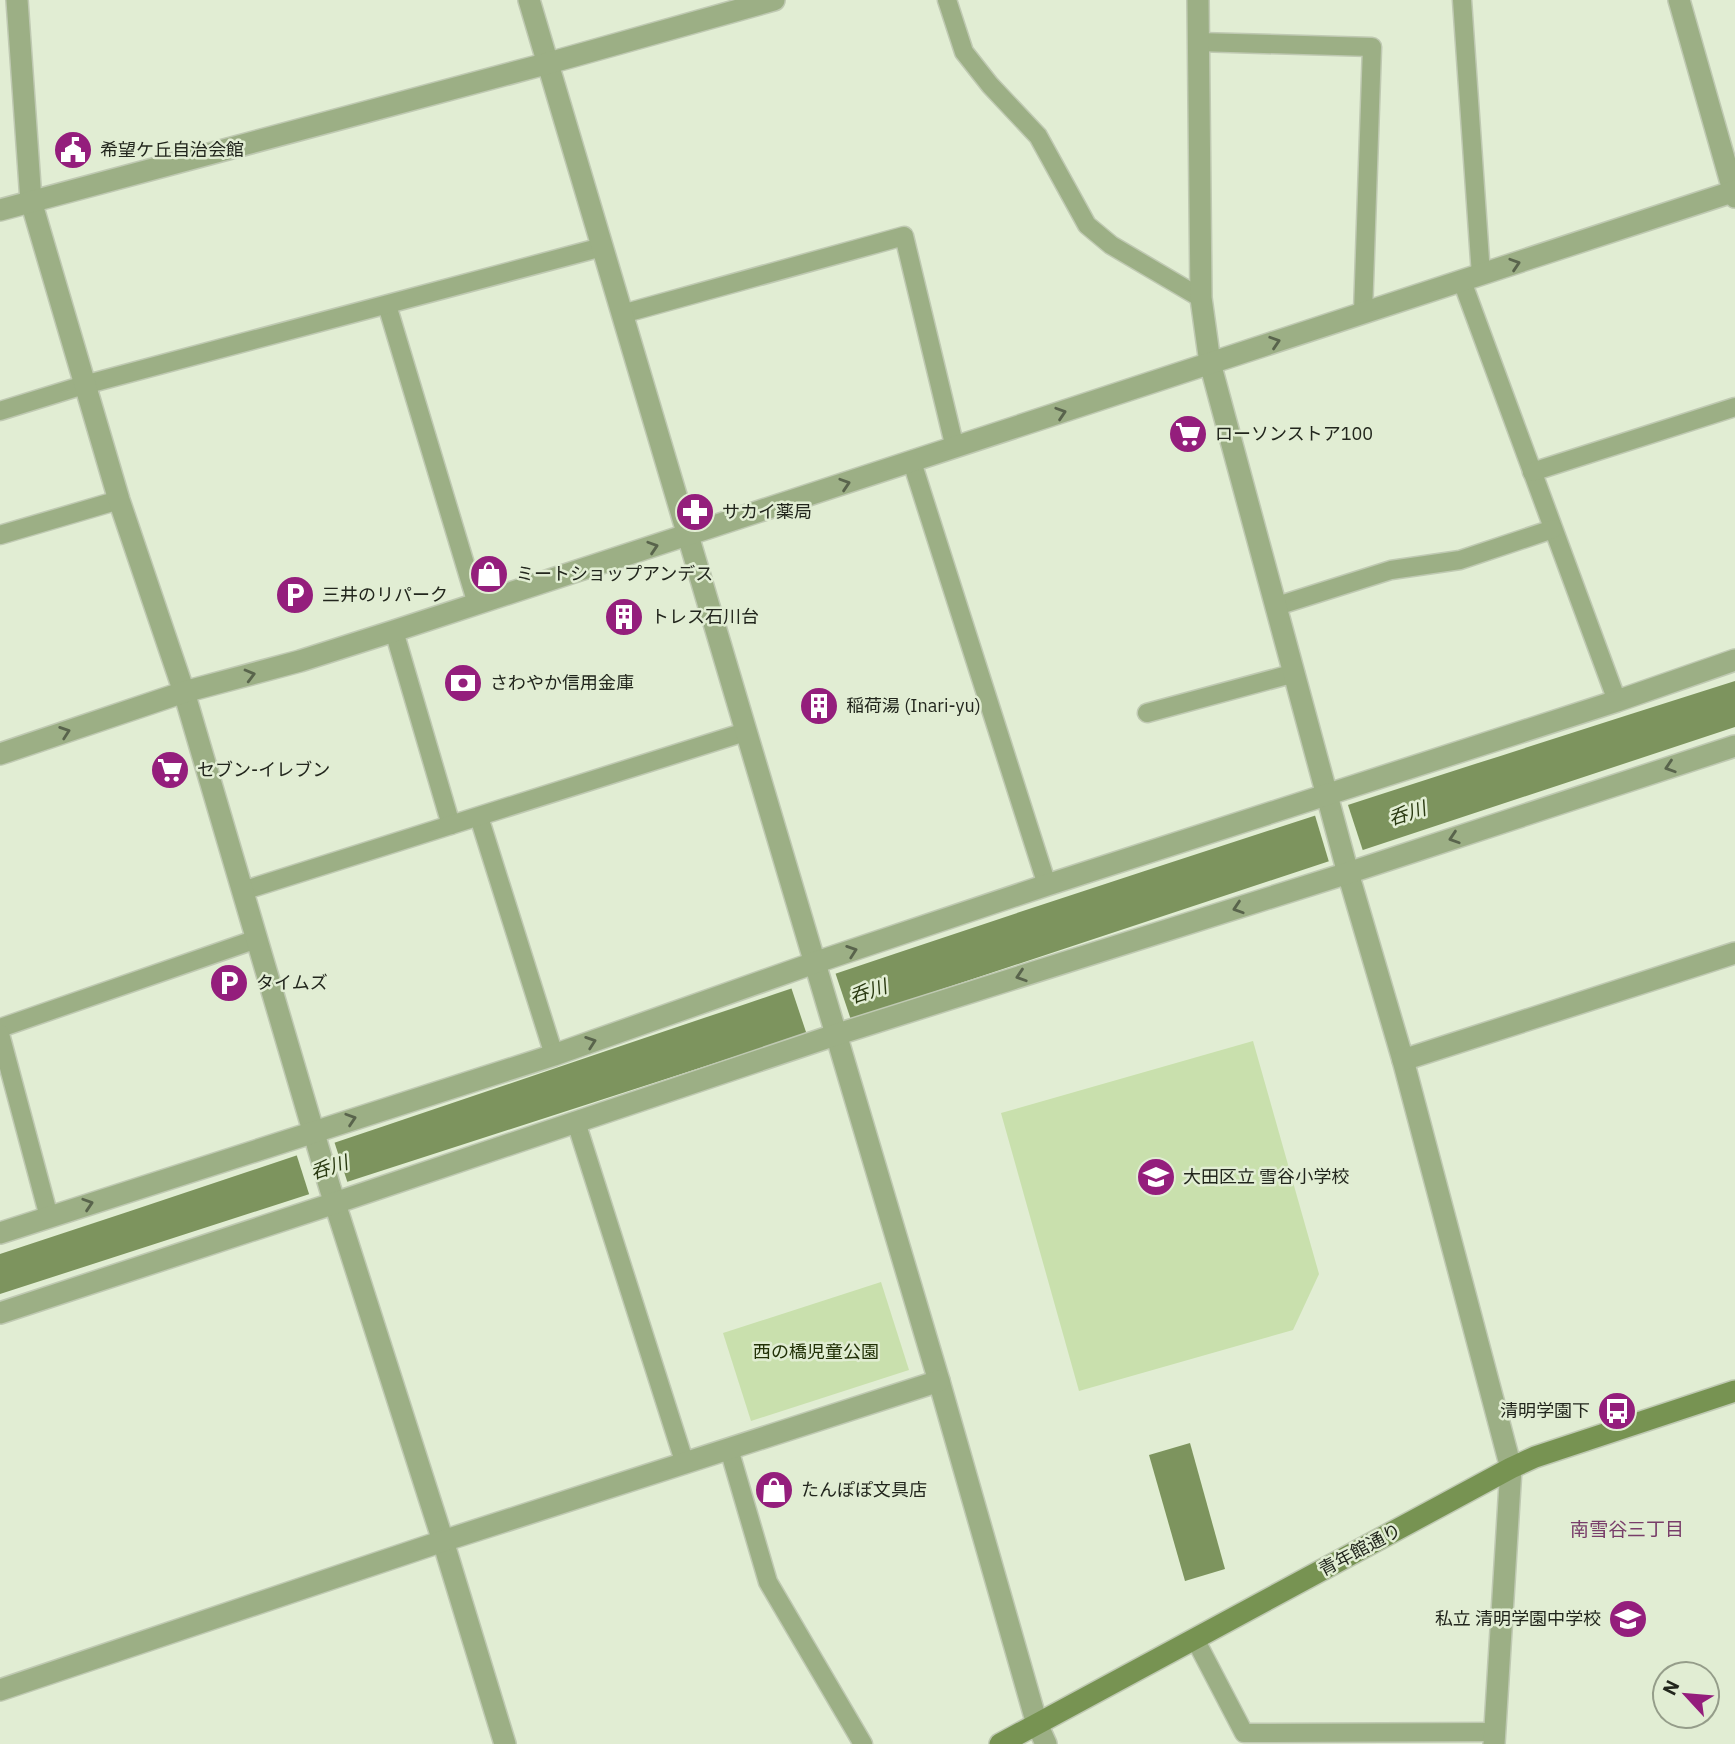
<svg xmlns="http://www.w3.org/2000/svg" width="1735" height="1744" font-family="'IBM Plex Sans','Noto Sans JP',sans-serif">
<style>
.green{fill:#c9e0ad}
.water{fill:#7d945e}
.pier{fill:#e1edd3}
.lines{fill:none;stroke-linecap:round;stroke-linejoin:round}
.lane-casing{stroke:#bfc9b2;stroke-width:21}
.street-casing{stroke:#bfc9b2;stroke-width:24}
.secondary-casing{stroke:#bfc9b2;stroke-width:24}
.lane{stroke:#9caf85;stroke-width:18}
.street{stroke:#9caf85;stroke-width:21}
.secondary{stroke:#779352;stroke-width:21}
.oneway{stroke:#59644c}
.labels{text-anchor:middle;stroke-width:5;stroke-linejoin:round;paint-order:stroke}
.poi-label{font-size:18px;fill:#22261d;stroke:#e1edd3;text-anchor:start}
.park-label{font-size:18px;fill:#223107;stroke:#e1edd3}
.street-label{font-size:18px;fill:#22261d;stroke:#e1edd3}
.water-label{font-size:19px;font-style:italic;fill:#2a3a11;stroke:#e1edd3}
.neighbourhood-label{font-size:19px;fill:#783d69;stroke:#e1edd3}
</style>
<rect width="100%" height="100%" fill="#e1edd3"/>
<!-- green -->
<g class="green">
<path d="M1253,1041L1319,1274L1293,1330L1079,1391L1001,1113Z"/>
<path d="M881,1282L909,1370L751,1421L723,1333Z"/>
</g>
<!-- water -->
<g class="water">
<path d="M1735,681V727L861,1016L0,1294V1254C259,1169 517,1081 775,994C1094,886 1414,783 1735,681Z"/>
<path d="M1190,1443L1225,1569L1185,1581L1149,1455Z"/>
</g>
<!-- pier -->
<g class="pier">
<path d="M1347,802L1363,851L1329,862L1314,812Z"/>
<path d="M835,972L851,1020L807,1035L791,987Z"/>
<path d="M334,1141L348,1184L310,1197L296,1153Z"/>
</g>
<g class="lines">
<defs>
<g id="lane">
<path d="M947,0L964,52L990,85L1038,136L1087,225L1111,245L1201,298"/>
<path d="M1462,0L1481,275"/>
<path d="M1198,42L1372,47L1363,313"/>
<path d="M1462,281L1617,701"/>
<path d="M387,305L477,604"/>
<path d="M622,314L904,236L955,448"/>
<path d="M0,411L84,385L602,247"/>
<path d="M912,462L1047,885"/>
<path d="M1532,472L1735,407"/>
<path d="M0,535L119,500"/>
<path d="M1277,606L1391,570L1460,560L1553,529"/>
<path d="M394,631L451,825"/>
<path d="M1147,713L1295,673"/>
<path d="M479,817L554,1055"/>
<path d="M242,891L745,732"/>
<path d="M0,1028L257,939"/>
<path d="M0,1034L49,1217"/>
<path d="M576,1122L685,1464"/>
<path d="M729,1449L768,1582L863,1744"/>
<path d="M1195,1639L1244,1733L1495,1732"/>
</g>
<g id="street">
<path d="M17,0L31,201L119,500L184,692L330,1188L443,1541L505,1744"/>
<path d="M529,0L939,1381L1037,1724L1046,1744"/>
<path d="M1198,0L1201,298L1210,363L1348,873L1403,1060L1511,1468L1494,1744"/>
<path d="M1679,0L1735,197"/>
<path d="M0,210L549,63L774,0"/>
<path d="M0,754L184,692L300,661L394,631L1735,191"/>
<path d="M1403,1060L1735,953"/>
<path d="M0,1233L554,1055L814,963L1047,885L1617,701L1735,660"/>
<path d="M0,1313L335,1203L835,1035L1348,873L1735,746"/>
<path d="M0,1690L443,1541L939,1381"/>
</g>
<path id="secondary" d="M1000,1744L1511,1468L1535,1457L1735,1391"/>
</defs>
<!-- lane casing -->
<use href="#lane" class="lane-casing"/>
<!-- street casing -->
<use href="#street" class="street-casing"/>
<!-- secondary casing -->
<use href="#secondary" class="secondary-casing"/>
<!-- lane -->
<use href="#lane" class="lane"/>
<!-- street -->
<use href="#street" class="street"/>
<!-- secondary -->
<use href="#secondary" class="secondary"/>
</g>
<!-- one-way arrows -->
<defs><path id="oneway-chevron" d="M-2-3.5L2.5 0L-2 3.5" fill="none" stroke-width="1.6" stroke-linecap="round" stroke-linejoin="round" transform="scale(1.75)"/></defs>
<g class="oneway">
<use href="#oneway-chevron" transform="translate(1515 264) rotate(-18)"/>
<use href="#oneway-chevron" transform="translate(1275 342) rotate(-18)"/>
<use href="#oneway-chevron" transform="translate(1061 413) rotate(-18)"/>
<use href="#oneway-chevron" transform="translate(845 484) rotate(-18)"/>
<use href="#oneway-chevron" transform="translate(653 547) rotate(-18)"/>
<use href="#oneway-chevron" transform="translate(250 675) rotate(-15)"/>
<use href="#oneway-chevron" transform="translate(65 732) rotate(-19)"/>
<use href="#oneway-chevron" transform="translate(1670 767) rotate(162)"/>
<use href="#oneway-chevron" transform="translate(1454 838) rotate(162)"/>
<use href="#oneway-chevron" transform="translate(1238 908) rotate(162)"/>
<use href="#oneway-chevron" transform="translate(852 951) rotate(-19)"/>
<use href="#oneway-chevron" transform="translate(1021 976) rotate(162)"/>
<use href="#oneway-chevron" transform="translate(591 1042) rotate(-19)"/>
<use href="#oneway-chevron" transform="translate(351 1119) rotate(-18)"/>
<use href="#oneway-chevron" transform="translate(88 1204) rotate(-18)"/>
</g>
<!-- icons -->
<defs>
<symbol id="civic-disc" viewBox="-11 -11 22 22"><circle r="9.5" fill="#941e7c" stroke="#e1edd3"/><path d="M-.6-6.5H3V-4.5H.6V-3L4-1V1h2V6H-6V1h2V-1L-.6-3ZM-1.2 2.5V6h2.4V2.5Z" fill="#fff"/></symbol>
<symbol id="supermarket-disc" viewBox="-11 -11 22 22"><circle r="9.5" fill="#941e7c" stroke="#e1edd3"/><path d="M-6-5.5h2.5l.6 2H6L4.5 2H-2.5L-4.4-4H-6ZM-1.5 3.2a1.3 1.3 0 1 0 .1 0ZM3 3.2a1.3 1.3 0 1 0 .1 0Z" fill="#fff"/></symbol>
<symbol id="pharmacy-disc" viewBox="-11 -11 22 22"><circle r="9.5" fill="#941e7c" stroke="#e1edd3"/><path d="M-2-6h4v4h4v4h-4v4h-4v-4h-4v-4h4Z" fill="#fff"/></symbol>
<symbol id="shop-disc" viewBox="-11 -11 22 22"><circle r="9.5" fill="#941e7c" stroke="#e1edd3"/><path d="M-5-2.5h2.3a2.7 3.5 0 0 1 5.4 0H5L5.5 6h-11ZM-1.5-2.5h3a1.5 2.3 0 0 0-3 0Z" fill="#fff"/></symbol>
<symbol id="parking-disc" viewBox="-11 -11 22 22"><circle r="9.5" fill="#941e7c" stroke="#e1edd3"/><path d="M-3.5-5.5H1a3.5 3.5 0 0 1 0 7H-1V5.5H-3.5ZM-1-3.4V-.6H.8a1.4 1.4 0 0 0 0-2.8Z" fill="#fff"/></symbol>
<symbol id="building-disc" viewBox="-11 -11 22 22"><circle r="9.5" fill="#941e7c" stroke="#e1edd3"/><path d="M-4-6H4V6H1V3H-1V6H-4ZM-2.5-4.3h1.7v1.8h-1.7ZM.8-4.3h1.7v1.8H.8ZM-2.5-1h1.7V.8h-1.7ZM.8-1h1.7V.8H.8Z" fill="#fff"/></symbol>
<symbol id="bank-disc" viewBox="-11 -11 22 22"><circle r="9.5" fill="#941e7c" stroke="#e1edd3"/><path d="M-6-4H6V4H-6ZM0-2.3a2.3 2.3 0 1 0 0 4.6a2.3 2.3 0 1 0 0-4.6Z" fill="#fff"/></symbol>
<symbol id="school-disc" viewBox="-11 -11 22 22"><circle r="9.5" fill="#941e7c" stroke="#e1edd3"/><path d="M0-5L7-2L0 1L-7-2ZM-4 1L0 2.5L4 1V4Q0 6-4 4Z" fill="#fff"/></symbol>
<symbol id="bus-disc" viewBox="-11 -11 22 22"><circle r="9.5" fill="#941e7c" stroke="#e1edd3"/><path d="M-5-6H5V4H4V6H2V4H-2V6H-4V4H-5ZM-3.5-4V0h7V-4ZM-3.5 1.2v1.5H-2V1.2ZM2 1.2v1.5H3.5V1.2Z" fill="#fff"/></symbol>
</defs>
<g fill-rule="evenodd">
<use href="#civic-disc" x="51" y="128" width="44" height="44"/>
<use href="#supermarket-disc" x="1166" y="412" width="44" height="44"/>
<use href="#pharmacy-disc" x="673" y="490" width="44" height="44"/>
<use href="#shop-disc" x="467" y="552" width="44" height="44"/>
<use href="#parking-disc" x="273" y="573" width="44" height="44"/>
<use href="#building-disc" x="602" y="595" width="44" height="44"/>
<use href="#bank-disc" x="441" y="661" width="44" height="44"/>
<use href="#building-disc" x="797" y="684" width="44" height="44"/>
<use href="#supermarket-disc" x="148" y="748" width="44" height="44"/>
<use href="#parking-disc" x="207" y="961" width="44" height="44"/>
<use href="#school-disc" x="1134" y="1155" width="44" height="44"/>
<use href="#bus-disc" x="1595" y="1389" width="44" height="44"/>
<use href="#shop-disc" x="752" y="1468" width="44" height="44"/>
<use href="#school-disc" x="1606" y="1597" width="44" height="44"/>
</g>
<g class="labels">
<!-- poi labels -->
<g class="poi-label">
<text x="100" y="156">希望ケ丘自治会館</text>
<text x="1215" y="440">ローソンストア100</text>
<text x="722" y="518">サカイ薬局</text>
<text x="516" y="580">ミートショップアンデス</text>
<text x="322" y="601">三井のリパーク</text>
<text x="651" y="623">トレス石川台</text>
<text x="490" y="689">さわやか信用金庫</text>
<text x="846" y="712">稲荷湯 (Inari-yu)</text>
<text x="197" y="776">セブン-イレブン</text>
<text x="256" y="989">タイムズ</text>
<text x="1183" y="1183">大田区立 雪谷小学校</text>
<text x="1590" y="1417" text-anchor="end">清明学園下</text>
<text x="801" y="1496">たんぽぽ文具店</text>
<text x="1601" y="1625" text-anchor="end">私立 清明学園中学校</text>
</g>
<!-- park labels -->
<g class="park-label">
<text x="816" y="1358">西の橋児童公園</text>
</g>
<!-- street labels -->
<g class="street-label">
<text transform="translate(1360 1550) rotate(-28)" y="6">青年館通り</text>
</g>
<!-- water labels -->
<g class="water-label">
<text transform="translate(1407 813) rotate(-18)" y="7">呑川</text>
<text transform="translate(868 991) rotate(-18)" y="7">呑川</text>
<text transform="translate(329 1167) rotate(-18)" y="7">呑川</text>
</g>
<!-- neighbourhood labels -->
<g class="neighbourhood-label">
<text x="1627" y="1536">南雪谷三丁目</text>
</g>
</g>
<!-- north arrow -->
<g transform="translate(1686 1695) rotate(296)"><circle r="33" fill="#e1edd3" stroke="#959d8a" stroke-width="2"/>
<path d="M0-5L12 26L0 18L-12 26Z" fill="#941e7c"/>
<text y="-10" font-size="19" font-weight="bold" text-anchor="middle" fill="#22261d">N</text>
</g>
</svg>
